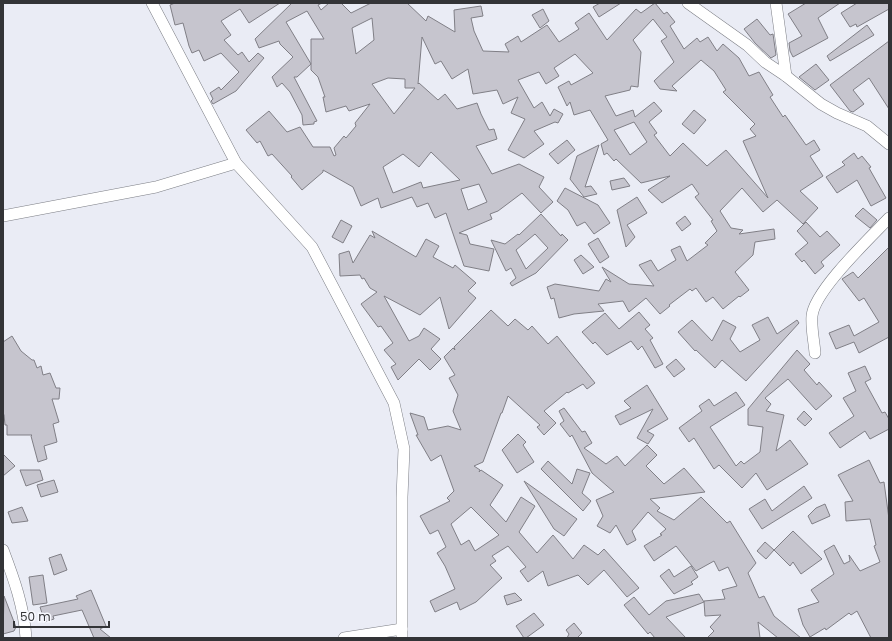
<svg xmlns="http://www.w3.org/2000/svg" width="892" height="641" font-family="Poppins,sans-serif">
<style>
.building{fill:#c6c5ce;stroke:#807f86;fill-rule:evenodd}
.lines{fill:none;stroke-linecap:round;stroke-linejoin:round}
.street-casing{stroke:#7c7e85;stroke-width:12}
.street{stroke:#fff;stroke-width:11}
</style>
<rect width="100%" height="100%" fill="#eaecf5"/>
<!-- building -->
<g class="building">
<path d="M175,3H280L249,23L240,9L221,21L231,35L224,40L238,55L242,52L249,62L258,53L264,58L236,91L213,104L211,101L213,99L210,93L219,87L221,90L239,72L221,53L204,61L199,50L192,53L189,46L183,23L175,25L170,5Z"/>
<path d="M292,3H322L318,5L321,10L329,3H341L351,13L371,3H407L426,21L428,16L455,32L454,10L481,6L483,16L471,18L474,31L483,51L509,52L505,44L518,36L521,42L547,25L559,42L579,29L575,23L589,13L607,40L636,9L641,13L655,3L664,14L667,12L675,22L670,26L684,49L697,38L700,42L708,37L717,51L723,44L739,58L749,76L759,72L773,95L770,97L783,117L785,115L806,145L814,140L820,150L810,156L823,176L800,191L818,208L803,224L777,200L763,212L742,188L720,211L731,228L743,230L739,234L774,229L775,239L755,242L753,255L735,272L749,290L740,297L739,296L723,309L713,297L706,302L696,288L692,291L690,289L669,305L670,306L660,314L646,298L629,312L623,301L598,304L604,311L574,314L559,318L554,298L551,299L547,287L555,284L599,291L606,279L611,282L602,267L629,284L654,286L639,265L651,260L658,271L676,260L671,250L680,246L687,261L708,245L705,243L717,231L711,221L713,220L695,197L699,194L692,184L662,203L648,190L670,176L641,183L616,159L614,161L607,153L604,155L601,144L608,140L590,110L574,115L570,102L567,106L558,87L569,81L571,85L593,73L575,54L554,68L559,76L546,84L539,72L518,80L534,108L542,102L550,116L554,109L563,114L558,123L555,122L534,131L544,144L524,158L508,150L525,119L511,113L518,97L503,104L497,90L473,94L468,69L452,79L441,61L435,64L422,37L418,84L419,83L438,100L445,94L457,109L477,103L481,114L489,130L494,129L497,139L476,146L492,174L519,164L544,177L539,187L553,202L541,213L522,193L498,211L490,214L492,219L459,233L467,235L470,244L494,249L489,271L464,266L446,213L435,218L428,203L417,207L412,197L381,208L378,198L361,206L353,187L323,170V172L302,190L291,177L292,176L272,154L268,156L260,141L257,143L246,130L269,111L287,132L300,127L313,147H330L334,156L336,155L334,148L344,136L346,138L356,126L355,123L370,104L349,111L346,106L326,112L323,97H325L318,77L311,70V39H324L307,11L286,22L311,64L297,77H294L317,121L314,122V124L303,125L302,115L290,92L282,83L277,87L272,77L293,57L280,44L279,41L259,48L255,39ZM372,18L374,40L356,54L352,28ZM653,19L667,37L661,41L674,62L654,81L660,89L677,91L672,86L701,60L714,71L726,90L723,92L755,124L750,129L756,136L743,141L768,198L726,150L707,166L683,143L670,156L654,135L657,133L649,122L662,111L654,102L635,117L633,110L616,116L605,96L630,90L631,86L638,87L641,52L633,40ZM388,78L405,79V88H415L394,114L372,84ZM634,122L647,142L630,155L614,130ZM431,152L460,180L423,188L421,182L393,193L383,167L403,154L419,167ZM479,184L487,202L468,210L461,189Z"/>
<path d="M600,3H621L599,17L593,7Z"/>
<path d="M806,3H840L818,18L828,38L793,57L790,51L789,43L802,36L788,14Z"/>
<path d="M857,3H889V9L857,27L856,24L850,27L841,13Z"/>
<path d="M543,9L549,21L540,28L532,15Z"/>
<path d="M757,19L770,35L773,34L776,55L771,58L755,43L744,29Z"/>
<path d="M867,25L874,35L830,61L827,56Z"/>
<path d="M889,41V109L869,78L853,90L864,104L853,112L850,111L830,85Z"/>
<path d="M816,64L829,80L815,90L799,77Z"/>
<path d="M694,110L706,120L694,134L682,124Z"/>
<path d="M567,140L575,150L558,164L549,154Z"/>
<path d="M599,145L585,187L591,186L597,194L584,197L570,179L577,156Z"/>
<path d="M854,153L858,159L862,156L871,167L869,168L886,198L871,206L857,180L837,193L826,177L845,165L842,162Z"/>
<path d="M624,178L630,186L612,190L610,181Z"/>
<path d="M565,188L598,205L610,223L594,234L585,222L577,226L568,210L557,201Z"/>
<path d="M637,197L647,213L627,225L635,237L626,247L617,210Z"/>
<path d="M863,208L877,220L870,228L855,216Z"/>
<path d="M541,214L561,236L562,234L568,240L536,273L512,286L510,283L516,278L511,268L506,271L491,240L505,244L518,234L519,235ZM535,234L548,248L526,269L516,250Z"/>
<path d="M685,216L691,224L682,231L676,223Z"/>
<path d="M341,220L352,226L343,243L332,237Z"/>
<path d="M806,222L820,237L827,231L840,245L821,262L824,266L815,274L804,260L802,262L795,254L808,243L797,231Z"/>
<path d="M372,231L416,257L426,239L439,246L433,257L453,268L455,265L476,283L468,291L476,298L449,329L440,297L420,315L384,296L409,341L419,336L424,328L440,339L431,349L441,359L430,370L419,359L398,380L391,367L396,364L384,350L393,343L381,326L378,327L361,304L377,292L370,288L364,278L362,279L360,275L340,276L339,254L349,251L353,263L370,235L375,238Z"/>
<path d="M598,238L609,257L600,263L588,244Z"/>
<path d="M889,247V337L859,353L854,342L836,349L829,333L849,325L854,336L879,322L864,298L859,301L842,279L853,272L858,278Z"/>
<path d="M581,255L594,267L583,274L574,260Z"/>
<path d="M491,310L508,326L515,319L528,330L532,326L548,344L557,336L595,383L587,389L583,384L568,393L567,392L544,411L556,423L544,435L537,427L540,425L508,396L502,413H501L483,462L474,466L480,470L479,472L481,470L503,485L490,505L506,522L521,497L535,506L519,532L537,553L553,535L573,559L584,545L598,555L604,549L639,588L627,597L604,570L588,585L578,575L548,586L543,571L528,582L520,571L526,567L508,546L492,556L496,561L490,565L502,578L476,602L460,610L457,602L435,612L430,601L455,589L445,566L437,553L446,547L438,530L430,534L420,516L450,501L447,498L454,491L441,455L431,461L416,435H418L410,413L424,417L428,430L448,426L461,430L453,411L458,395L449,378L455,375L444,357L453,348L455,350L454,347ZM471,507L499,535L475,551L469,540L461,545L451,524Z"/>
<path d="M639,312L650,325L645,329L653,338L650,340L663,364L655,368L642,346L638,350L631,341L607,355L595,342L593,344L582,332L605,313L619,329Z"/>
<path d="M768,317L777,334L797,320L799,323L746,381L722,360L715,368L696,350L695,351L678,332L692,320L712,341L723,320L736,327L730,339L740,352L760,340L752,325Z"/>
<path d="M12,336L21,351L32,360H34L37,368L41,366L43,375L50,373L56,388H60L59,399H52L59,422L53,424L57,442L44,446L47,459L38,462L31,436L32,435H7V425H5L4,415L3,413V342Z"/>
<path d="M797,350L810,364L804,370L817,385L819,382L832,396L816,410L788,379L765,398L771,404L766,411L784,415L776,451L790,440L808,464L767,490L756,473L742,488L719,465L714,469L694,438L689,442L679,428L702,411L699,406L709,399L714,406L736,392L745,405L710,427L736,466L741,461L744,464L760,452L763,427L748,425V409Z"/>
<path d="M676,359L685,369L674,377L666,367Z"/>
<path d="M865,366L871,379L865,382L882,413L885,412L889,419V429L870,439L865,431L840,448L829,433L854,416L843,398L856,391L848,373Z"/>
<path d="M647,385L668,419L647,431L654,435L648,444L637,438L653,409L620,425L615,416L631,408L624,401Z"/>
<path d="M564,408L582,432L585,431L592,443L584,448L606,464L617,456L625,466L647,445L657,455L646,466L664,484L684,468L705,492L650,499L660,508L657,511L674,520L701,497L727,523L730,521L756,563L748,573L759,598L764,596L774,616L801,638H778L758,622L760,638H707L714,631L710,627L721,615L705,616L704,601L725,599L722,590L737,586L728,567L719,571L714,561L696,571L676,546L654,561L644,546L662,535L660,534L666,529L648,512L632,531L636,540L627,545L616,525L610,533L597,526L603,516L596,500L614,492L592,473L572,435L570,437L560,424L564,421L559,411Z"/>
<path d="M804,411L812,419L805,426L797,419Z"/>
<path d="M518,434L526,442L523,445L534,462L517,473L502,450Z"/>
<path d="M3,454L15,466L3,476Z"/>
<path d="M869,460L880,483L884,482L889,519V638H871L857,611L851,615L849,613L826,630L825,628L810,637L803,625L798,609L819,602L811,590L834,574L824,551L834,545L844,564L850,561L849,555L860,571L880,562L874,546L876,545L870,519L846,521L845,502L853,501L838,475Z"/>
<path d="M548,461L572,484L577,469L590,473L582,493L591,501L583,511L541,469Z"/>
<path d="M20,470H40L43,480L26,486Z"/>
<path d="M54,480L58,492L41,497L37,485Z"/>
<path d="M524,481L577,519L564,536L554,529Z"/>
<path d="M804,486L812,498L762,529L749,509L765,499L772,511Z"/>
<path d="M825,504L830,516L812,524L808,516L816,508Z"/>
<path d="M22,507L28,521L12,523L8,512Z"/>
<path d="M793,531L822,559L801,574L793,562L790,566L774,550Z"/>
<path d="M765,542L774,550L766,559L757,551Z"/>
<path d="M61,554L67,570L54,575L49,558Z"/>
<path d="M691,566L698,577L691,582L693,584L674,594L660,576L669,569L674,577Z"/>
<path d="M43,575L47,603L33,605L29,577Z"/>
<path d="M91,590L106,626L100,629L111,638H94L82,610L53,616L54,619L45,622L40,607L78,599L76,596Z"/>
<path d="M515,593L522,600L507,605L504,596Z"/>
<path d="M699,594L704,602L666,617L686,638H655L650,632L648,634L624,605L634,597L649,615L666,601Z"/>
<path d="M4,596L16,627L14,631L3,634Z"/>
<path d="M534,613L544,625L526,638H524L516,626Z"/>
<path d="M574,623L582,633L577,638H567L569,634L566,630Z"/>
</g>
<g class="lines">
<defs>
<g id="street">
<path d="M152,3L236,163L312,247L394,403L404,449L402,497V638"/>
<path d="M688,3L747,45L765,62L786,76L821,104L837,113L867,126L889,144"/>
<path d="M776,3L786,76"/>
<path d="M3,216L156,187L236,163"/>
<path d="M815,353C814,341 811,328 812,316C814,291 870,238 889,218"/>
<path d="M3,550C14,579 24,607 26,638"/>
<path d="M344,638L402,629"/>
</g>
</defs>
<!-- street casing -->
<use href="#street" class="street-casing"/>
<!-- street -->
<use href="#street" class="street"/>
</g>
<!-- border -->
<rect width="892" height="641" fill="none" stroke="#333437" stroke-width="8"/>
<!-- scale -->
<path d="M14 621v6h95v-6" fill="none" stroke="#333437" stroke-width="2"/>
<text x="20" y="621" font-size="12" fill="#333437" stroke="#f8f9ff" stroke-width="3" paint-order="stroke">50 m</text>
</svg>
